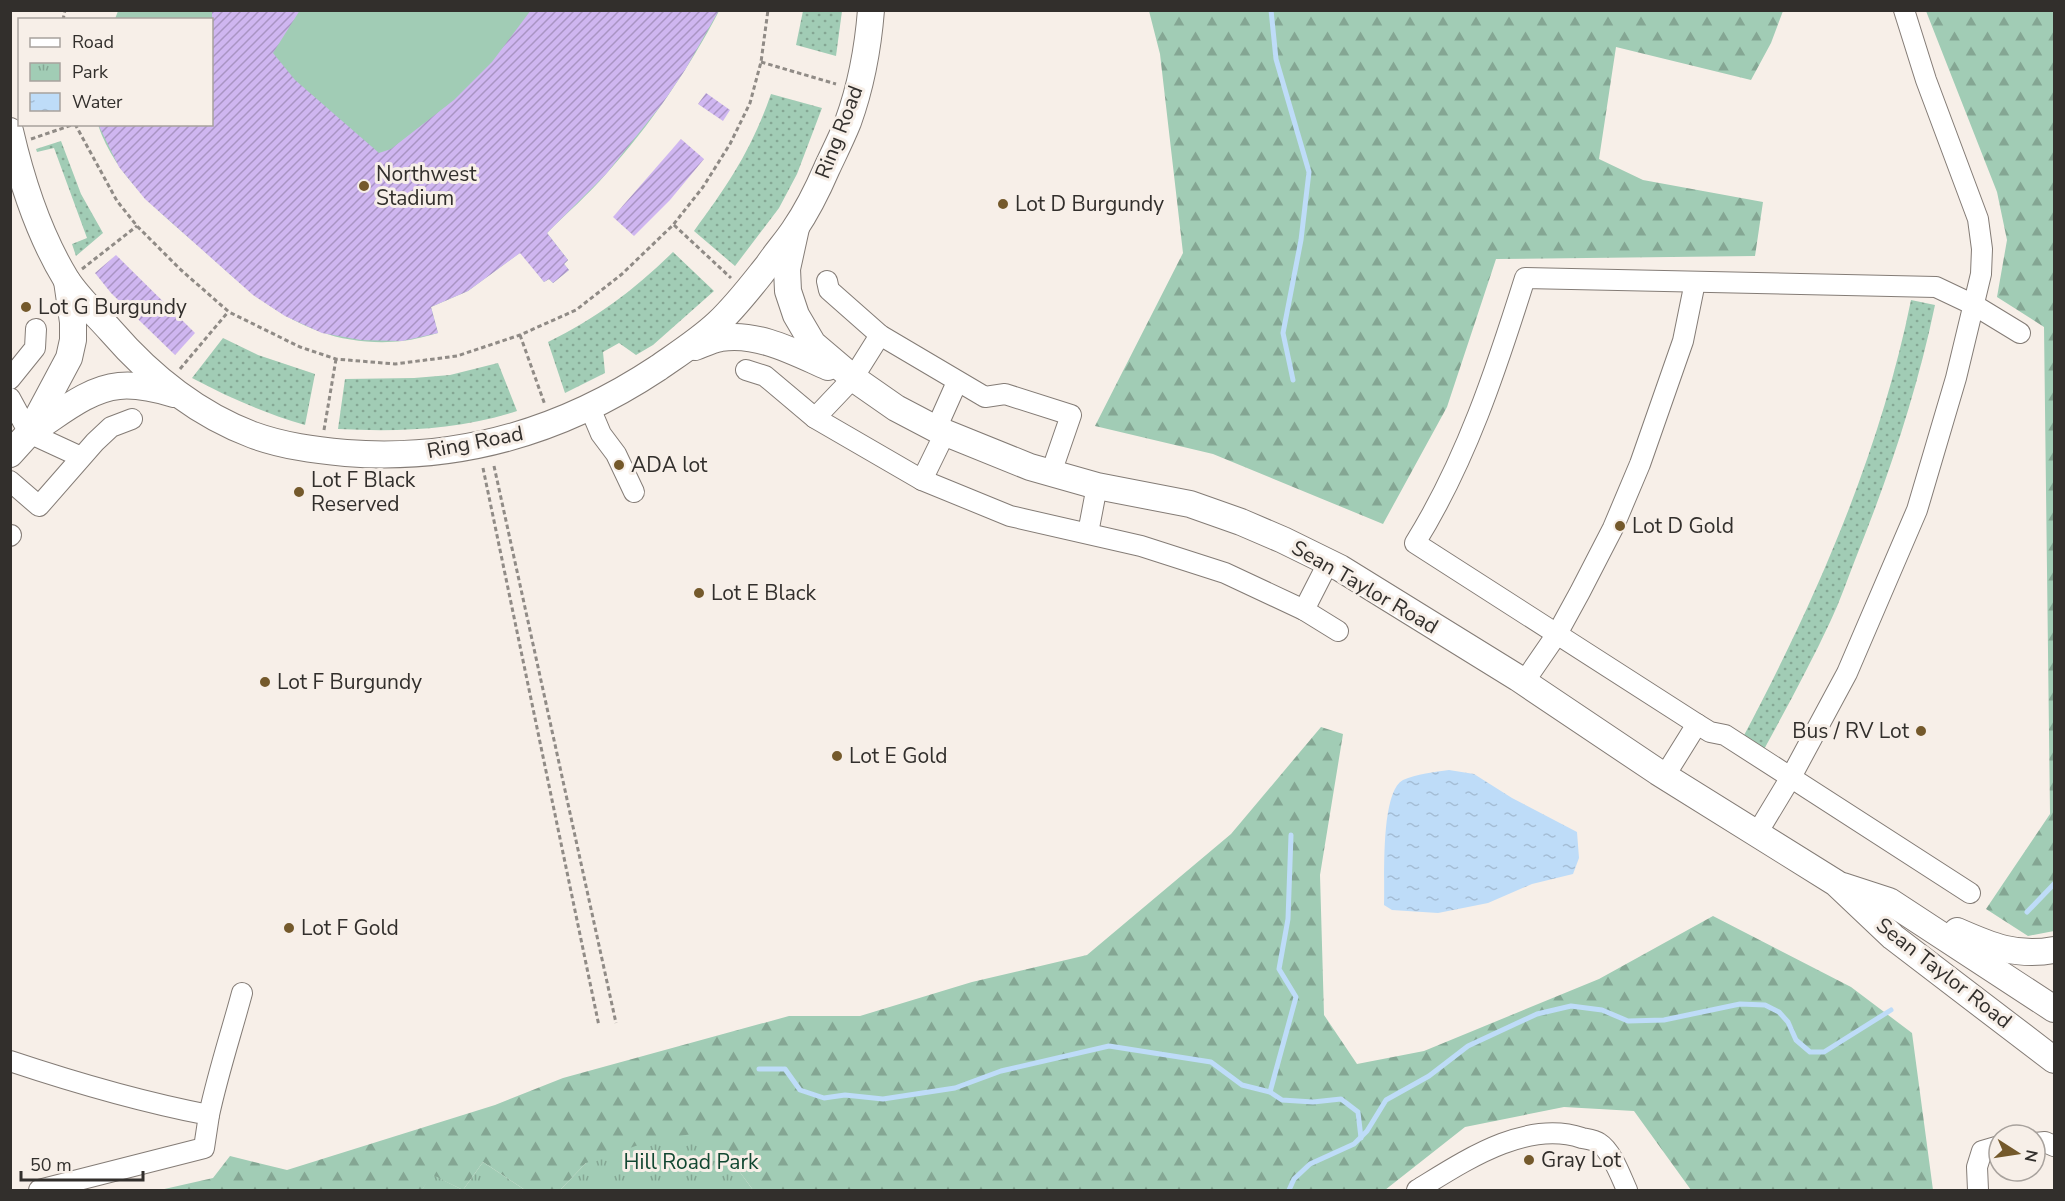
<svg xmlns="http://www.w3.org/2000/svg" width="2065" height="1201" font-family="'Nunito Sans',sans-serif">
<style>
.grass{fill:url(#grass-dots)}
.forest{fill:url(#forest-firs)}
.park{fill:url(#park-tufts)}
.pitch{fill:#a1ccb5}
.water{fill:url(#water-ripples)}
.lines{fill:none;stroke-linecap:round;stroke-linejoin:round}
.stream{stroke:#bedcf8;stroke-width:5}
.building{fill:url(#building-hatch)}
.minor-casing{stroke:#847c76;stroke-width:22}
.major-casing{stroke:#847c76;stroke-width:28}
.path{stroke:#908b86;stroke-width:3;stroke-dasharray:4.5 3;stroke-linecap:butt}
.minor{stroke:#fff;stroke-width:20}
.major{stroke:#fff;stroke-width:26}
.poi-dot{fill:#74592b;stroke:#f7efe8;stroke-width:2}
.labels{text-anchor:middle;stroke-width:6;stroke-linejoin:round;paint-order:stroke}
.street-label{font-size:21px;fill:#322f2c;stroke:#f7efe8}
.poi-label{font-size:21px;fill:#322f2c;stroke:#f7efe8;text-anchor:start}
.park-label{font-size:21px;fill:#114731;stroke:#f7efe8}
</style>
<defs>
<pattern id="grass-dots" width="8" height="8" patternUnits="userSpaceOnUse" patternTransform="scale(1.5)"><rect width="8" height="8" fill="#a1ccb5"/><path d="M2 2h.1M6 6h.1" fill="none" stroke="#84a693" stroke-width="1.8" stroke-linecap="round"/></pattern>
<pattern id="forest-firs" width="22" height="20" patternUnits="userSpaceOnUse" patternTransform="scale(1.5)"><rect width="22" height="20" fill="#a1ccb5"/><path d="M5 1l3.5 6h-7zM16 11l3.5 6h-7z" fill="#84a693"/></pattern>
<pattern id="park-tufts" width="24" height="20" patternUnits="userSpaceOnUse" patternTransform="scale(1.5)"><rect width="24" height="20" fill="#a1ccb5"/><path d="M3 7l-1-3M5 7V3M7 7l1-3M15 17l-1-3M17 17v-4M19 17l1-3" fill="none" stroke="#84a693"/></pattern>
<pattern id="water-ripples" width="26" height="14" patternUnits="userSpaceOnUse" patternTransform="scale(1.5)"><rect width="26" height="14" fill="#bedcf8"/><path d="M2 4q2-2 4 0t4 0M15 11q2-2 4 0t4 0" fill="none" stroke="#a4bdd5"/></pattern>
<pattern id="building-hatch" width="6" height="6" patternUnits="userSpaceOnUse" patternTransform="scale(1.5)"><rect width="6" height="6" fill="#cfb6f0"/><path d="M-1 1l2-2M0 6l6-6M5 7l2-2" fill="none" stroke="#a994c3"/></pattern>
</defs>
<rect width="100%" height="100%" fill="#f7efe8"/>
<!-- grass -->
<g class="grass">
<path d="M803,11H842L836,56L796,45Z"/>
<path d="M771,94L822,108L797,174L779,208L735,266L694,231C728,185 752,149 771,94Z"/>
<path d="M61,141L81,194L103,233L76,256L72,244L87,238L54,148L37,152L36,149Z"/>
<path d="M673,252L714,291L653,345L636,355L619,343L603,352L605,373L565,393L548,342C597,318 634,290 673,252Z"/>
<path d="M1911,300L1935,305C1917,392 1888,478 1855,560C1847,580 1840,601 1831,620C1810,665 1786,709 1762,753L1741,741C1815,602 1880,454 1911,300Z"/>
<path d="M223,338L258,355L315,374L305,425C264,413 230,398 192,378Z"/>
<path d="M498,363L517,411C458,430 399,432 338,429L345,379L414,378L450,375Z"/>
</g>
<!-- forest -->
<g class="forest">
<path d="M1149,11H1783L1771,43L1751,80L1616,47L1599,159L1643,180L1763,202L1755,256L1496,259L1447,407L1383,524L1213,454L1095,426L1183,253L1160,54Z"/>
<path d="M1926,11H2054V931L2028,936L1986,909L2050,814L2044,327L1997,297L2007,240L1997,192Z"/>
<path d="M1321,727L1343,734L1320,875L1324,1015L1357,1064L1424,1051L1599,979L1713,916L1851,987L1912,1033L1933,1190H1691L1634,1111L1564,1107L1465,1127L1385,1190H753L731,1160L586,1163L560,1190H525L483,1162L463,1190L432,1175L422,1190H160L213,1178L230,1156L287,1170L495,1105L563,1078L789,1016H860L972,982L1087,955L1231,834Z"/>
</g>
<!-- park -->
<g class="park">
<path d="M699,1133L731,1160L753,1190H560L586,1163L653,1140Z"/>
<path d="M483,1162L525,1190H422L431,1174L463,1190Z"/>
</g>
<!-- pitch -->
<path class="pitch" d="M118,11H719C690,67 649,127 606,174C588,195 567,213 547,233L568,260L564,264L569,270L553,283L549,279L544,282L521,252L468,291L431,307L438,333C426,336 414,340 402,341C377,344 345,341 321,332C273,315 238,282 202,249C161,213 116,178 98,125L212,124V20L115,19Z"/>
<!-- water -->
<path class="water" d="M1449,770L1474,774L1512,798L1577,832L1579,858L1573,874L1532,884L1488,903L1438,913L1392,910L1384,905C1385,880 1380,792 1403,780C1416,774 1435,772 1449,770Z"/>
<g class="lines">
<!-- stream -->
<g class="stream">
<path d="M1271,10L1276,59L1309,172L1301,240L1283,333L1293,380"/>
<path d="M1291,835L1288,919L1279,969L1296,997L1270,1092L1282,1100L1313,1102L1341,1099L1358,1112L1361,1138"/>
<path d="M2027,912L2054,884"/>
<path d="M759,1069H785L800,1090L824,1098L845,1095L883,1099L955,1088L1001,1071L1109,1046L1211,1062L1242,1085L1270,1092"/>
<path d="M1289,1190L1294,1179L1310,1164L1354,1144L1367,1131L1386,1100L1429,1076L1468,1046L1537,1014L1571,1006L1602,1010L1628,1021L1664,1020L1740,1004L1765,1005L1779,1012L1788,1022L1796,1040L1810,1052H1824L1891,1010"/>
</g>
</g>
<!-- building -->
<g class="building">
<path d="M212,10H300L273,53L295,80L379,153L391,149L454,100L492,62L531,10H719L685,70L662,104L606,174L547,233L568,260L564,264L569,270L553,283L549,279L544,282L520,253L468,291L431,307L438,333L402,341L361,340L322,333L285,316L253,295L145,199L119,167L98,124H212Z"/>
<path d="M706,93L730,110L723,121L698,104Z"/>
<path d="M681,139L704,159L670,200L634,236L613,217Z"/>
<path d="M116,255L195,333L175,355L111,293L95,273Z"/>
</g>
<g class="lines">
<defs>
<g id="minor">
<path d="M827,281L829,290L880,335L985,397L1005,394L1071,415L1051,473"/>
<path d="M746,370L765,376L815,418L922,480L1010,516L1141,546L1225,573L1304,610L1338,631"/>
<path d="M10,379L35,348L36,329"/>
<path d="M10,398L29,433L81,457"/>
<path d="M590,408L601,434L616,454L634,492"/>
<path d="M815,418L853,378L880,335"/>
<path d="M936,429L957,382"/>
<path d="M922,480L945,433"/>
<path d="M10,481L39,506L95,442L111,427L132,419"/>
<path d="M1088,533L1097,486"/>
<path d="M10,536L11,535"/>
<path d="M1304,610L1328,563"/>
<path d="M1524,682L1557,634L1580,592L1613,528L1640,464L1683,341L1695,282"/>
<path d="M1664,777L1697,724"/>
<path d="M1756,835L1791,777L1847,673L1917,510L1956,378L1981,274L1982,249L1978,219L1926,80L1904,10"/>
<path d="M1970,893L1725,735L1710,732L1697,724L1415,543C1466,461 1496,370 1525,278L1936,287L1974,305L2020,333"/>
<path d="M10,1061C76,1083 141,1102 209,1115L204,1148L39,1190"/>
<path d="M209,1115C218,1073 231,1034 242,993"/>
<path d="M2035,1143L2045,1142L2054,1146"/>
<path d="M1417,1190C1463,1162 1525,1119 1582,1138C1587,1139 1595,1140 1599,1143C1612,1151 1621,1177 1627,1190"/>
<path d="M1978,1190L1977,1167L1982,1151L1999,1146"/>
</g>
<g id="major">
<path d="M10,131C22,183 38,233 66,279C78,298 97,315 111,331C150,376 197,414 253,435C283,446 315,450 346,453C461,462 563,431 658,368C678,354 700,340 718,323C737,305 752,285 768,265C776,253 786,242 794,230C807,211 818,189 827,168C834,153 842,137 848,122C861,86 868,48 871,10"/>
<path d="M796,228L787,269L788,291L796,315L813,344L853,378L896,408L936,429L1030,467L1097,486L1190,504L1241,522L1283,540L1340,568L1518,678L1658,772L1836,883L1893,937L2054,1060"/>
<path d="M695,347C703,344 713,339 721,338C758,332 796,353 828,367"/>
<path d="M32,431C58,415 87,389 119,386C138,384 157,389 174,394"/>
<path d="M10,454L29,433L69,358L73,340V322L67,281"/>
<path d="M1843,886L1889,901L2054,1009"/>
<path d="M1957,931C1991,946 2017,957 2054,950"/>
</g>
</defs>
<!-- minor casing -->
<use href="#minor" class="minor-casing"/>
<!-- major casing -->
<use href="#major" class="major-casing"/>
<!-- path -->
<g class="path">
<path d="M63,20L65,10"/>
<path d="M761,62L836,84"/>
<path d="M75,124L117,201L137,226L181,270L229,312L300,347L336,359L395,364L457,356L520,335L576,310L622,274L673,225L703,187L730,144L750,103L761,62L768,10"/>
<path d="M31,139L75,124"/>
<path d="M674,225L731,278"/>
<path d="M82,269L137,226"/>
<path d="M520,335L545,405"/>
<path d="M180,369L228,312"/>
<path d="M324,430L336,359"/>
<path d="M494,466L616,1023"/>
<path d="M483,468L599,1026"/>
</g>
<!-- minor -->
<use href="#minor" class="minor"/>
<!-- major -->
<use href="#major" class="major"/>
</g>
<!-- markers -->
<g class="poi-dot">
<circle cx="364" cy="186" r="6"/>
<circle cx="1003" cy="204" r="6"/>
<circle cx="26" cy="307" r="6"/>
<circle cx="619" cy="465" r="6"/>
<circle cx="299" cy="492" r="6"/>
<circle cx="1620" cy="526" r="6"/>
<circle cx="699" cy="593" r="6"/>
<circle cx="265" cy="682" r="6"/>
<circle cx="1921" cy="731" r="6"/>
<circle cx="837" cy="756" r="6"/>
<circle cx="289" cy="928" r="6"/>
<circle cx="1529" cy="1160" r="6"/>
</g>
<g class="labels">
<!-- street labels -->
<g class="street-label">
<text transform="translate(839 132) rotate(-69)" y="7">Ring Road</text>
<text transform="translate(475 442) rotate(-11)" y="7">Ring Road</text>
<text transform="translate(1365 587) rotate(30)" y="7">Sean Taylor Road</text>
<text transform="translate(1944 973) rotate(38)" y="7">Sean Taylor Road</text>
</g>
<!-- poi labels -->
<g class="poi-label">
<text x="376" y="181">Northwest<tspan x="376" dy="24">Stadium</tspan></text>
<text x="1015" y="211">Lot D Burgundy</text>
<text x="38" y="314">Lot G Burgundy</text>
<text x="631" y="472">ADA lot</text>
<text x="311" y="487">Lot F Black<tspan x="311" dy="24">Reserved</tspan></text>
<text x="1632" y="533">Lot D Gold</text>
<text x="711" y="600">Lot E Black</text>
<text x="277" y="689">Lot F Burgundy</text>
<text x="1909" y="738" text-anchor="end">Bus / RV Lot</text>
<text x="849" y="763">Lot E Gold</text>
<text x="301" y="935">Lot F Gold</text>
<text x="1541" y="1167">Gray Lot</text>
</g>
<!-- park labels -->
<g class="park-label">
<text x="691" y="1169">Hill Road Park</text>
</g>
</g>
<!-- border -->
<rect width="2065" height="1201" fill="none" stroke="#322f2c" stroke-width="24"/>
<!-- legend -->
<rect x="18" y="18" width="195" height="108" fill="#f7efe8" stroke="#a8a29d" stroke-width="1.5"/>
<rect x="30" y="38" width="30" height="9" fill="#ffffff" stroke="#a8a29d" stroke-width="1.5"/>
<text x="72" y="48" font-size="18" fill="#322f2c">Road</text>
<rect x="30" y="63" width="30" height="18" fill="url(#park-tufts)" stroke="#a8a29d" stroke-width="1.5"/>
<text x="72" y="78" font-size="18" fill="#322f2c">Park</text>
<rect x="30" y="93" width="30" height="18" fill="url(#water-ripples)" stroke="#a8a29d" stroke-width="1.5"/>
<text x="72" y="108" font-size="18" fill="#322f2c">Water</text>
<!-- north arrow -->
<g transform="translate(2017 1153) rotate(102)"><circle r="28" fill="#f7efe8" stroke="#a8a29d" stroke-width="1.5"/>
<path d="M0-4.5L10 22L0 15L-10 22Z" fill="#74592b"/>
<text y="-9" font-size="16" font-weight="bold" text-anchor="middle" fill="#322f2c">N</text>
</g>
<!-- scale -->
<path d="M21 1171v9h122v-9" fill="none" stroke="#322f2c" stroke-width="3"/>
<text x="30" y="1171" font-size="18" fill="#322f2c" stroke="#f7efe8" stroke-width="4.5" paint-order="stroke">50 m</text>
</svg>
